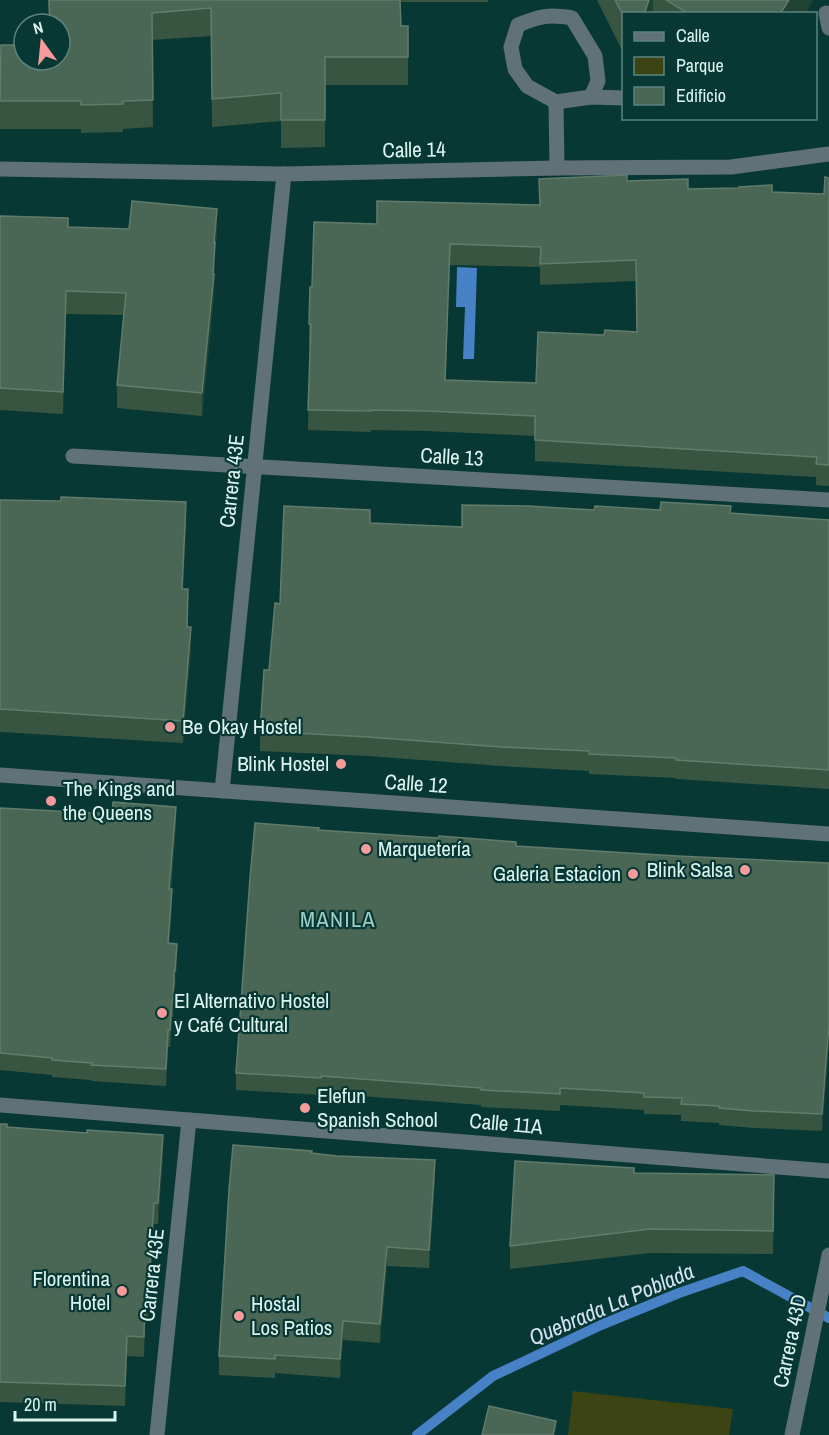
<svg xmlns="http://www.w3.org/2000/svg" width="829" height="1435" font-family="'Archivo Narrow',sans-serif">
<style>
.green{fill:#3b4412}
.water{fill:#4682c5}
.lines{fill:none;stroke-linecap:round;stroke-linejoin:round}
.stream{stroke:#4682c5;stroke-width:10}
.minor{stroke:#607177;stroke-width:15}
.wall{fill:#385541;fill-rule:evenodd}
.shaded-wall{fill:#1e4234}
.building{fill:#4a6654;stroke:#617c6c;stroke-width:1.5;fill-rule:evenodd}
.poi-dot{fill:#f59b9b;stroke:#083834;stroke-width:2}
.labels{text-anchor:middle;stroke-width:4.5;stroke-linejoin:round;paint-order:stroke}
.street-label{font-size:21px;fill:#dcf4f0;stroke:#083834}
.poi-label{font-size:21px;fill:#dcf4f0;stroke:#083834;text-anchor:start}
.neighbourhood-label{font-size:22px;letter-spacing:1.5px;fill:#9fcec7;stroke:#083834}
.water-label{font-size:22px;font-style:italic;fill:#d3e3f5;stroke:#083834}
</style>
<rect width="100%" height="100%" fill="#083834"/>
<!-- green -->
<path class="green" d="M573,1391L733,1409L729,1435H568Z"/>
<!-- water -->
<path class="water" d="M457,267L477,268L474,359H463L465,307H456Z"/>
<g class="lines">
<!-- stream -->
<path class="stream" d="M417,1435L493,1376L601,1325L679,1293L743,1271L829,1318"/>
<!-- minor -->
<g class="minor">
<path d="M826,13L829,28"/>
<path d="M591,97L598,81L595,56L572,18C548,14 540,16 518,25L511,47L515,69L527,86L556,102L591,97L624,98"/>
<path d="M556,102L557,168"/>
<path d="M0,169L284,174L557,168L731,167L829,154"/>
<path d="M73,456L829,500"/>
<path d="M0,775L829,834"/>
<path d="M222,791L284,174"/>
<path d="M0,1105L829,1171"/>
<path d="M157,1435L189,1120"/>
<path d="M792,1435L829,1255"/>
</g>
</g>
<!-- wall -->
<g class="wall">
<path d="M48,0H488V2H400L401,26H408V85H325V147L281,148V121L212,127L211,36L152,40L153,127L123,129V132L81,133V129H0V56L60,60V24H49Z"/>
<path d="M597,0H813V1L805,14H624V54Z"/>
<path d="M829,178V486L816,485V477L535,461V436L426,431L371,430V432L308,430L310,345H309V324L312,287L377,224L539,205V179L627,181L688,189L824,194ZM450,265L540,267V285L636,281L637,332L604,335L536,383L445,380Z"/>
<path d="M0,216L68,227L217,231L215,252L214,297L202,416L117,408V385L124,315L66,314L63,414L0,410Z"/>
<path d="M0,500L186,524L183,589L188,612V627L191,650L183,743L0,732Z"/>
<path d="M594,510L731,513L829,520V789L676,779V778L589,774V771L501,766L368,756L260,751V731L280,604L370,523L462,527Z"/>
<path d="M0,808L176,824L171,889L172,906L169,943L177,961L175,988H174L173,1017H172L170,1047H168L166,1086L91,1081V1080L52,1077V1075L0,1070Z"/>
<path d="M319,830L516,846L677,856L829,863V1040L822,1131L754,1128L719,1125V1123L681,1121V1115L644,1114V1110L560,1105V1111L481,1107V1105L321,1093V1095L236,1090V1073Z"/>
<path d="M0,1124L7,1127L163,1156L158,1224H154L148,1319H145L144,1357L127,1356L125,1406L0,1402Z"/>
<path d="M312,1153L435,1179L429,1268L387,1266L380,1343L343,1340L340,1378L275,1373V1378L219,1375V1356Z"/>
<path d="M634,1173L774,1199L773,1254L650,1253L510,1269V1246Z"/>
</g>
<!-- shaded-wall -->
<g class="shaded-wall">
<path d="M649,0H653V14H644Z"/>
<path d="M789,0H813V1L805,14H780Z"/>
<path d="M217,209V231L215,252L214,297L202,416V393Z"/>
<path d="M450,244V265L445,400V380Z"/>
<path d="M66,291V314L63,414V392Z"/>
<path d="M186,502V524L182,611V589Z"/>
<path d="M188,589V612L187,649V627Z"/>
<path d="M191,627V650L183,743V721Z"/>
<path d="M176,807V824L169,906V889Z"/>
<path d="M172,889V906L168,960V943Z"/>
<path d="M177,944V961L175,988V971Z"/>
<path d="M829,1023V1040L822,1131V1114Z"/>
<path d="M168,1030V1047L166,1086V1069Z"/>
<path d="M163,1135V1156L158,1224V1203Z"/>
<path d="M435,1160V1179L429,1268V1250Z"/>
<path d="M154,1203V1224L148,1319V1299Z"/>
<path d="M387,1247V1266L380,1343V1324Z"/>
<path d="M145,1299V1319L144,1357V1337Z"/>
<path d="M343,1321V1340L340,1378V1359Z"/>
<path d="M127,1336V1356L125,1406V1386Z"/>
<path d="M556,1421V1429L555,1435H553Z"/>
</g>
<!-- building -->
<g class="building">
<path d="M49,0H400L401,26H408V57H325V120H281V93L212,99L211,8L152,13L153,100L123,101V104L81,105V101H0L1,45H24V60H60V24H50Z"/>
<path d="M615,0H649L644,14H624V17Z"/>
<path d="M666,0H789L780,14H689Z"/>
<path d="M627,175V181L688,179V189L739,188V187L772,185V192L824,194L825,177L829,178V465L816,464L817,457L535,440V416L426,411L371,410V411L308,410L311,324H309L310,287H312L314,222L377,224V201L540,205L539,179ZM450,244L541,247L540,264L636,260L637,332L605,330L604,335L538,332L536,383L445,380Z"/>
<path d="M132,201L217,209L214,242H215L213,274H214L202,393L117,385L126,293L66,291L63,392L0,388V216L68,218V227L129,229Z"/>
<path d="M61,497L186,502L182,589H188L187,627H191L183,721L0,709V500L61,501Z"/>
<path d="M661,502L731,506L730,513L829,520V770L676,760V758L589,754V751L501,747L368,737L260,731L264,670H269L275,603L280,604L284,506L370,510V523L462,527V505L528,506L594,510L595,506L660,510Z"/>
<path d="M113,802L176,807L169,889H172L168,943L177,944L175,971H174L173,1000H172L170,1030H168L166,1069L91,1065L92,1063L52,1060V1058L0,1053V808L112,814Z"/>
<path d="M255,823L319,828L318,830L438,838L439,836L516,842V846L677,856L829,863V1023L822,1114L754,1111L719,1108V1106L681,1104L682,1098L644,1097V1093L560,1088V1094L481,1090V1088L321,1076V1078L236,1073L250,878Z"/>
<path d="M0,1124H7V1127L87,1133V1130L163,1135L158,1203H154L148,1299H145L144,1337L127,1336L125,1386L0,1382Z"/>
<path d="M233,1145L312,1151L311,1153L337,1156L435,1160L429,1250L387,1247L380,1324L343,1321L340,1359L275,1355V1359L219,1356L229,1190Z"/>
<path d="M515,1161L634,1168V1173L774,1175L773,1231L650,1229L510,1246Z"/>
<path d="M489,1406L556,1421L553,1435H482Z"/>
</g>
<!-- markers -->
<g class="poi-dot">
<circle cx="170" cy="727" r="6"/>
<circle cx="341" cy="764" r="6"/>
<circle cx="51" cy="801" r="6"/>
<circle cx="366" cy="849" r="6"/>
<circle cx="745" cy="870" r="6"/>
<circle cx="633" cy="874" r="6"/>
<circle cx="162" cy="1013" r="6"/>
<circle cx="305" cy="1108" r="6"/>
<circle cx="122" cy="1291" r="6"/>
<circle cx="239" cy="1316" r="6"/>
</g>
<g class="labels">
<!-- street labels -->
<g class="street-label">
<text transform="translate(414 150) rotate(-1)" y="7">Calle 14</text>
<text transform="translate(452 457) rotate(3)" y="7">Calle 13</text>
<text transform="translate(232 481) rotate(-84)" y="7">Carrera 43E</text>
<text transform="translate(416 784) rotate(4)" y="7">Calle 12</text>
<text transform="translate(506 1124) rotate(5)" y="7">Calle 11A</text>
<text transform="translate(152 1275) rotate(-84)" y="7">Carrera 43E</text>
<text transform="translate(790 1341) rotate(-78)" y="7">Carrera 43D</text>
</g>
<!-- poi labels -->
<g class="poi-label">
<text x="182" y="734">Be Okay Hostel</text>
<text x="329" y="771" text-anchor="end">Blink Hostel</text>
<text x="63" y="796">The Kings and<tspan x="63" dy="24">the Queens</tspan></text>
<text x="378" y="856">Marquetería</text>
<text x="733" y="877" text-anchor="end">Blink Salsa</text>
<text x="621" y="881" text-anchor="end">Galeria Estacion</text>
<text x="174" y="1008">El Alternativo Hostel<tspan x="174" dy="24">y Café Cultural</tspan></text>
<text x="317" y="1103">Elefun<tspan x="317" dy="24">Spanish School</tspan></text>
<text x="110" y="1286" text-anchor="end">Florentina<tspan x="110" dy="24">Hotel</tspan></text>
<text x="251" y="1311">Hostal<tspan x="251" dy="24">Los Patios</tspan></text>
</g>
<!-- neighbourhood labels -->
<g class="neighbourhood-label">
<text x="338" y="927">MANILA</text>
</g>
<!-- water labels -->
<g class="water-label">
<text transform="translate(611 1304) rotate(-23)" y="8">Quebrada La Poblada</text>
</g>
</g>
<!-- legend -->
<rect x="622" y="12" width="195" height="108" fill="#083834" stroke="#5d837f" stroke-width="1.5"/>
<rect x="634" y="32" width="30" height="9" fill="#607177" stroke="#5d837f" stroke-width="1.5"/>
<text x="676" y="42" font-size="18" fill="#dcf4f0">Calle</text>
<rect x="634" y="57" width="30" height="18" fill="#3b4412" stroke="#5d837f" stroke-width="1.5"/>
<text x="676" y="72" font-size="18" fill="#dcf4f0">Parque</text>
<rect x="634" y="87" width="30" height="18" fill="#4a6654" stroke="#5d837f" stroke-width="1.5"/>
<text x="676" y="102" font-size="18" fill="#dcf4f0">Edificio</text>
<!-- north arrow -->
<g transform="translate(42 42) rotate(345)"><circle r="28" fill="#083834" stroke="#5d837f" stroke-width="1.5"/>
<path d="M0-4.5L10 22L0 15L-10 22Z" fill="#f59b9b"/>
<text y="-9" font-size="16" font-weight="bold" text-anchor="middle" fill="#dcf4f0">N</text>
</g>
<!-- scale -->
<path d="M15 1411v9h100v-9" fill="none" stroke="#dcf4f0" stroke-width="3"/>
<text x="24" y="1411" font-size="18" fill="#dcf4f0" stroke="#083834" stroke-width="4.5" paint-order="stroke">20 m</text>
</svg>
